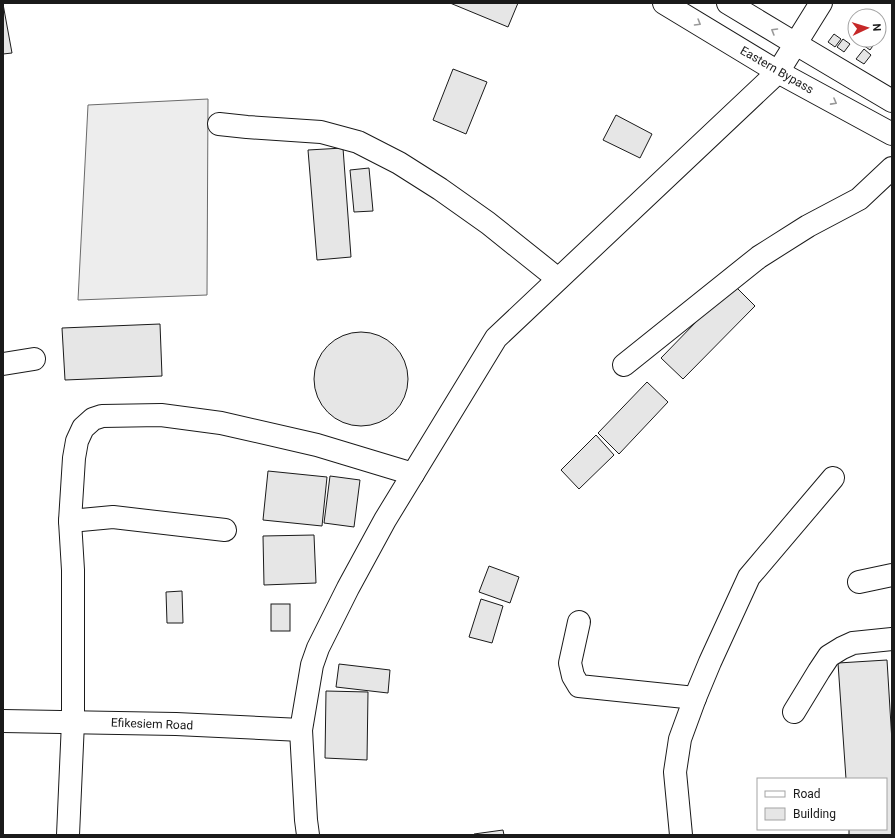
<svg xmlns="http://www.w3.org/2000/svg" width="895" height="838" font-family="Roboto,sans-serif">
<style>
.built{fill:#ededed;stroke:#6a6a6a}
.building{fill:#e6e6e6;stroke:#1a1a1a}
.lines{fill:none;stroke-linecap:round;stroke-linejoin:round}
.minor-casing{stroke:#1a1a1a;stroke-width:24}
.highway-casing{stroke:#1a1a1a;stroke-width:24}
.minor{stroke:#fff;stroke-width:22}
.highway{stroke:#fff;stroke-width:22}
.oneway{stroke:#989898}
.labels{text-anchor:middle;stroke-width:3;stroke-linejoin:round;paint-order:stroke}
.street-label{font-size:12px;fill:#1a1a1a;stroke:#fff}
</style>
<rect width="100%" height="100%" fill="#fff"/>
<!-- built -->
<path class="built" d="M208,99L207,295L78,300L88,105Z"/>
<!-- building -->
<g class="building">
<path d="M450,3H518L508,27Z"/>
<path d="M3,4L12,53L3,54Z"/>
<path d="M879,27L884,31L879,37Z"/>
<path d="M834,34L841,39L835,47L828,42Z"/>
<path d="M843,39L850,44L844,52L837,47Z"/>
<path d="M856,40H877L870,50Z"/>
<path d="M864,49L871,55L864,64L856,59Z"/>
<path d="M453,69L487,82L466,134L433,120Z"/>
<path d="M616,115L652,134L640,158L603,140Z"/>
<path d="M343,148L351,257L317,260L308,150Z"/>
<path d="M369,168L373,211L354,212L350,170Z"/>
<path d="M733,284L755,306L683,379L661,358Z"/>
<path d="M160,324L162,376L65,380L62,328Z"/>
<circle cx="361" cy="379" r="47"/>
<path d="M647,382L668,402L619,454L598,433Z"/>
<path d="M596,435L614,455L579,489L561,470Z"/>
<path d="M268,471L327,477L322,526L263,520Z"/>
<path d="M330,476L360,480L354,527L324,523Z"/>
<path d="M314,535L316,583L264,585L263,536Z"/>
<path d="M489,566L519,577L510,603L479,592Z"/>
<path d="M182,591L183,623H167L166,592Z"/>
<path d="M481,599L503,606L492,643L469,637Z"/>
<rect x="271" y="604" width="19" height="27"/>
<path d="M887,660L892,742V835H849V829H886V779H846L838,663Z"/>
<path d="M339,664L390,670L388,693L336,687Z"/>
<path d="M326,691L368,692L367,760L325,758Z"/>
<path d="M503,830L504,835H474V834Z"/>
</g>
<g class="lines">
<defs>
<g id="minor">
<path d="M219,124L247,127L321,132L358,142L399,163L440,189L488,223L558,279"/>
<path d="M3,364L34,359"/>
<path d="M624,365L759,257L808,226L859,199L892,168"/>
<path d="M70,521L113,517L225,530"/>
<path d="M859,582L892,575"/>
<path d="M579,622L570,663L573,676L579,686L695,698"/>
<path d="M794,712L819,671L829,656L842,648L853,643L892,639"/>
<path d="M3,721L176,724L301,730"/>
<path d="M68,835L73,722V570L70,521L74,458L77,441L83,428L93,419L102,416L161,415L221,423L317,445L413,474"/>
<path d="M308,835L306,820L301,730L312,665L318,648L348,588L385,520L496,338L778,72L821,3"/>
<path d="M681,835L675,772L680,739L695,698L710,662L749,577L833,478"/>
</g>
<g id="highway">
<path d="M664,3L778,72L892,134"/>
<path d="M728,3L796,44L892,101"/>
</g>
</defs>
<!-- minor casing -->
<use href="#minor" class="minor-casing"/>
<!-- highway casing -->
<use href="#highway" class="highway-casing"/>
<!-- minor -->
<use href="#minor" class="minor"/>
<!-- highway -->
<use href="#highway" class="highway"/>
</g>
<!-- one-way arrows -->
<defs><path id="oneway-chevron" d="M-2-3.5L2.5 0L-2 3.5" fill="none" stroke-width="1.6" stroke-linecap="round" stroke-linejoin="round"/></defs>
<g class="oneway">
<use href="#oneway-chevron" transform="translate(698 23) rotate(31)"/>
<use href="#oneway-chevron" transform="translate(774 31) rotate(-149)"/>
<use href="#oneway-chevron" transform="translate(834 102) rotate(29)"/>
</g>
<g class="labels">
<!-- street labels -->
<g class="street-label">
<text transform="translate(777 70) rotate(30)" y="4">Eastern Bypass</text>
<text transform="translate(152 724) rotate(2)" y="4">Efikesiem Road</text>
</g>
</g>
<!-- border -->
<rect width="895" height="838" fill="none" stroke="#1a1a1a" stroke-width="8"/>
<!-- legend -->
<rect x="757" y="778" width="130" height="52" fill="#ffffff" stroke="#a3a3a3"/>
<rect x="765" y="791" width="20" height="6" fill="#ffffff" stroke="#a3a3a3"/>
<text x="793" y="798" font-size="12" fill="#1a1a1a">Road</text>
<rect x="765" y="808" width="20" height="12" fill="#e6e6e6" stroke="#a3a3a3"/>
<text x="793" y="818" font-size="12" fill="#1a1a1a">Building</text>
<!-- north arrow -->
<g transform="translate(867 28) rotate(86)"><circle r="19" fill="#ffffff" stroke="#a3a3a3"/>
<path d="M0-3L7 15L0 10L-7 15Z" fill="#c62828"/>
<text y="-6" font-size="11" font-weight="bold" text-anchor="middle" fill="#1a1a1a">N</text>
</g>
</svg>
